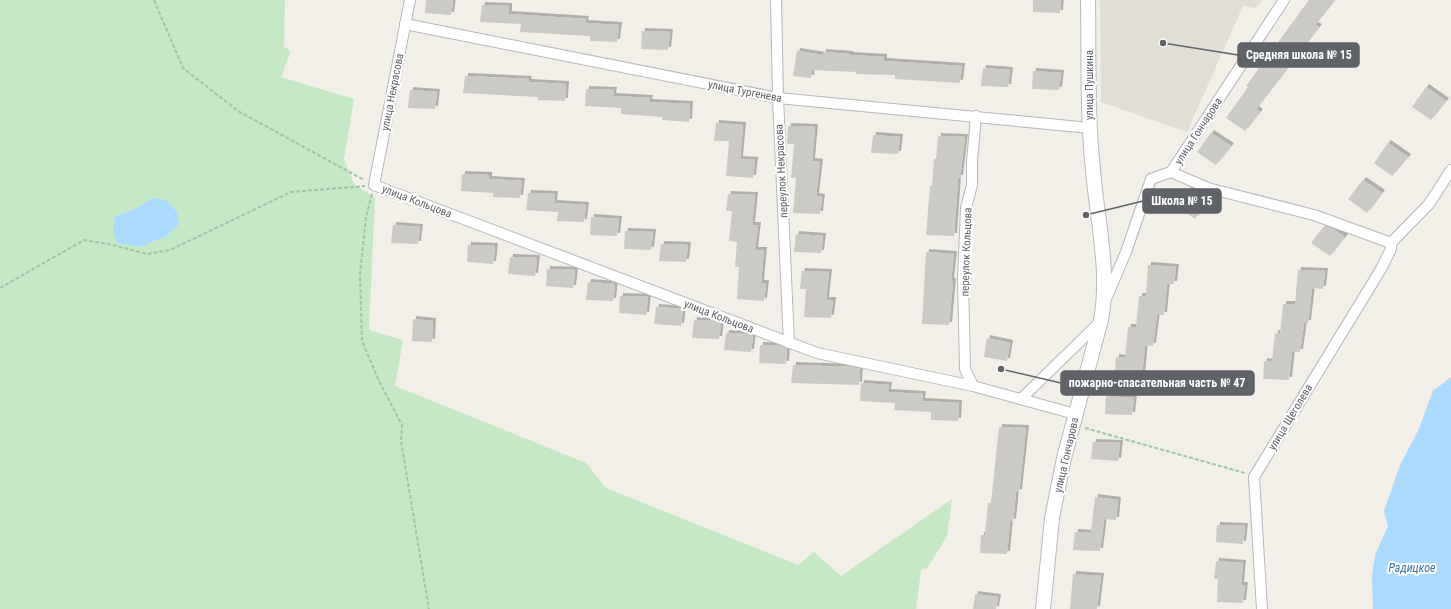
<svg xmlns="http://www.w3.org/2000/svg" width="1451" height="609" font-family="'Roboto Condensed',sans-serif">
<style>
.education{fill:#e1ded6}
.green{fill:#c5e8c5;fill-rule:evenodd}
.water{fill:#aadaff}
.building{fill:#cccac5;filter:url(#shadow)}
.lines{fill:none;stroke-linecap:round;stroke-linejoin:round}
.street-casing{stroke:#b5b8bc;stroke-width:12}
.secondary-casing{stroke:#b6babf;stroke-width:16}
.path{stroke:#9cc7a9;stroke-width:2;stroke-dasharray:4 2;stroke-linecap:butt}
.street{stroke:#fff;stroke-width:10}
.secondary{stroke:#fff;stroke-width:14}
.labels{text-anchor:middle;stroke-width:4;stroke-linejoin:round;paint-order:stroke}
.street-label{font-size:11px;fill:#5f6368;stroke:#fff}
.water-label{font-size:12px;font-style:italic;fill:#4174aa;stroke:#fff}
.leader{fill:none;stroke:#5f6368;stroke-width:1.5}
.callout-dot{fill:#5f6368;stroke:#fff;stroke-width:1.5}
.callout{fill:#5f6368;stroke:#5f6368;stroke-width:1.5}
.callout-label{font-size:12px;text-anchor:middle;font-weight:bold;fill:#fff}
</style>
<defs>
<filter id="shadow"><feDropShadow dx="3" dy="-3" stdDeviation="0" flood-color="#0004"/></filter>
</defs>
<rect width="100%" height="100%" fill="#f1efe8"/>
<!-- education -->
<path class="education" d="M1100,0H1263L1256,8L1243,6L1187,132L1101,102Z"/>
<!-- green -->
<path class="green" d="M0,0H285L284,47L291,51L281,77L354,99L344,159L354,184L375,198L369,330L403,340L395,386L586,463L606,488L798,565L814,552L841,576L952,499L947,536L928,567L921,570L916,609H0ZM152,198L178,224L165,237L139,247L114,217L137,208Z"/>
<!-- water -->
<g class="water">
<path d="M152,198L166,200L177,212L179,224L165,237L139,247L117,243L113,231L114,217L137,208Z"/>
<path d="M1451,377V609H1373L1372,576L1375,555L1388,526L1384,511L1400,465L1418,431L1433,391Z"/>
</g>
<!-- building -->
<g class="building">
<path d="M426,0H453L451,15L425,13Z"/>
<path d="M1033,0H1061L1060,13L1033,12Z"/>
<path d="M1309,0H1335L1315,25L1319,27L1256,109L1260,112L1245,131L1226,118L1248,87L1246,86Z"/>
<path d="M482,5L509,6V14L586,19L585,23L619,25L617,42L590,41V36L520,32L521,24L480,22Z"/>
<path d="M642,31L670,32L668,50L641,49Z"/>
<path d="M797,51L823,55V52L850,54V55L884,57V61L962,66L960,83L895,79V75L856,74V72L812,70L811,78L793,76Z"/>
<path d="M983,68L1010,70L1008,87L981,86Z"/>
<path d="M1033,71L1061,73L1059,90L1032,89Z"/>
<path d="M465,76L529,79L528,82L566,84L565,101L538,100V97L463,93Z"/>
<path d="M1426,87L1446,101L1431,120L1412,107Z"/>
<path d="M586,89L614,90L613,96L650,98L649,102L690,104L689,122L662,120V117L621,114V108L585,106Z"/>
<path d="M410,90L437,92L435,109L408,108Z"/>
<path d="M716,123L743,125L740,159L755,160L753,178L726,176L729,141H714Z"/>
<path d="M788,126L815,127L812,161L820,162L816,196L822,197L820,214L793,213L796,178H791L794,144H787Z"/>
<path d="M1211,133L1231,146L1216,165L1197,152Z"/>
<path d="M873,135L900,137L898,154L871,153Z"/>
<path d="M938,136L965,137L960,178H958L954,236L926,235L930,186H932L934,159H936Z"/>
<path d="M1388,143L1408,157L1392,176L1374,163Z"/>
<path d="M462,174L489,175V179L522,181L520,198L493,197V193L461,191Z"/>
<path d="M1363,180L1382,193L1367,213L1348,199Z"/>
<path d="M1190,187L1210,200L1195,219L1176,206Z"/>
<path d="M528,193L555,194L554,203L586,205L584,222L557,221L558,212L526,210Z"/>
<path d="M728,194L755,195L752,225H758L755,250H764L761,283H766L764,301L737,299L739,267H735L737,242L729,241L732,211H726Z"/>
<path d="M591,217L619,219L617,236L590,235Z"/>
<path d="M393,225L420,227L418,244L391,243Z"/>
<path d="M1324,226L1333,229L1345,237L1330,256L1311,243Z"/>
<path d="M625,231L653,232L651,250L624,249Z"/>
<path d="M796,234L823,236L821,253L794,252Z"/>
<path d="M661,244L688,245L686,262L659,261Z"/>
<path d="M468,245L495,246L493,264L467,262Z"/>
<path d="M926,252L954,254L951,281H953L949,325L922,324Z"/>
<path d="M510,257L537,258L535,276L508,274Z"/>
<path d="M1148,265L1176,267L1174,284H1167L1164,315H1157L1153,346L1145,345L1142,376L1115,375L1116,357L1125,358L1128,327H1136L1139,296H1146Z"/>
<path d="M547,269L575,270L573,288L546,286Z"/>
<path d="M1298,270L1325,271L1323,289L1312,288L1308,323H1304L1300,352H1292L1289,380L1263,379L1264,361L1272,362L1275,333L1280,334L1283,304H1295Z"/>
<path d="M802,271L829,272L826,300H833L831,318L804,317L806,289H800Z"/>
<path d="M588,282L615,284L613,301L586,300Z"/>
<path d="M620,296L648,297L646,315L619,313Z"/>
<path d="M656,307L683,309L681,326L654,324Z"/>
<path d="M413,319L433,321L432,342L412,341Z"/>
<path d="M694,320L716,321L721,324L719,339L692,338Z"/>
<path d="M726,333L748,334L753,336L751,352L724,350Z"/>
<path d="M987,338L1010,343L1007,361L984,357Z"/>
<path d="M760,345L781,346L787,349L786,364L759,363Z"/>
<path d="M793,365L853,367L860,369L859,385L791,383Z"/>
<path d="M861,383L889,385L888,392L923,394L922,401L959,403L958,421L931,420V412L894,410L895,403L860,401Z"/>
<path d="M1106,396L1134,398L1132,415L1105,414Z"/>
<path d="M999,427L1026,428L1019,492H1016L1013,522L1010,521L1007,554L980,553L981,535H985L988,503H991Z"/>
<path d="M1093,442L1120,443L1118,461L1091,459Z"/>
<path d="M1095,497L1118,500L1116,520L1104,519L1100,551L1073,550L1075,532L1091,533Z"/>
<path d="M1217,525L1245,526L1243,544L1216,542Z"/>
<path d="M1216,561L1243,563L1241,585H1245L1243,603L1217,602L1218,579H1214Z"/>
<path d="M1073,574L1101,576L1097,609H1070Z"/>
<path d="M975,594L998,597L996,609H973Z"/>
</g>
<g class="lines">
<defs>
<g id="street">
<path d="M410,0L374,185L817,353L973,386L1075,414"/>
<path d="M776,0L778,98L789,343"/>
<path d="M405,24L778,98L1090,128"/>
<path d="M1171,172L1208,188L1314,215L1391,243L1429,204L1451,170"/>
<path d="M1106,299L1126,252L1151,179L1171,172L1284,0"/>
<path d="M973,386L965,369L963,279L966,208L972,185V162L976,116"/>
<path d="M1021,399L1101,321"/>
<path d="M1262,609L1254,477L1381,269L1391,249V243"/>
</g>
<path id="secondary" d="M1043,609L1052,518L1064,458L1101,320C1110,271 1097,219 1093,170C1087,113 1089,56 1088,0"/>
</defs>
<!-- street casing -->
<use href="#street" class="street-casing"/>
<!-- secondary casing -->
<use href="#secondary" class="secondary-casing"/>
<!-- path -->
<g class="path">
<path d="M154,0L183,68L238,111L364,180"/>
<path d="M372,194L366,217L360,274L362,341L379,381L402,425L401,441L429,609"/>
<path d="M0,288L84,240L113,245L147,254L170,250L291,192L365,186"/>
<path d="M1085,428L1245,473"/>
</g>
<!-- street -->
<use href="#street" class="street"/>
<!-- secondary -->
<use href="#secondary" class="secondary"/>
</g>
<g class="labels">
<!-- street labels -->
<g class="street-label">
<text transform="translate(1089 85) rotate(-90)" y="4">улица Пушкина</text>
<text transform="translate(745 91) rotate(11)" y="4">улица Тургенева</text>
<text transform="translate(392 92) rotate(-79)" y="4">улица Некрасова</text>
<text transform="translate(1198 131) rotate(-57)" y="4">улица Гончарова</text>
<text transform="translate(781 171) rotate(-93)" y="4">переулок Некрасова</text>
<text transform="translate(417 201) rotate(21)" y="4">улица Кольцова</text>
<text transform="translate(966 252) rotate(-88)" y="4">переулок Кольцова</text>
<text transform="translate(719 316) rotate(21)" y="4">улица Кольцова</text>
<text transform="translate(1290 417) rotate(-59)" y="4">улица Щеголева</text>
<text transform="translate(1066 455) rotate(-77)" y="4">улица Гончарова</text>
</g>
<!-- water labels -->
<g class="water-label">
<text x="1412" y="572">Радицкое</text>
</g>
</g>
<!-- callouts -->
<path class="leader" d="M1163 43L1238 55M1086 215L1143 201M1001 369L1061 383"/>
<g class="callout-dot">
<circle cx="1163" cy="43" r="4"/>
<circle cx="1086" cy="215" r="4"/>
<circle cx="1001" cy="369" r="4"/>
</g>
<g class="callout">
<rect x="1238" y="43" width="121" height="24" rx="4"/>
<rect x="1143" y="189" width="78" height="24" rx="4"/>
<rect x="1061" y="371" width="193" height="24" rx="4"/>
</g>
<g class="callout-label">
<text x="1299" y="59">Средняя школа № 15</text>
<text x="1182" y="205">Школа № 15</text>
<text x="1157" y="387">пожарно-спасательная часть № 47</text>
</g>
</svg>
